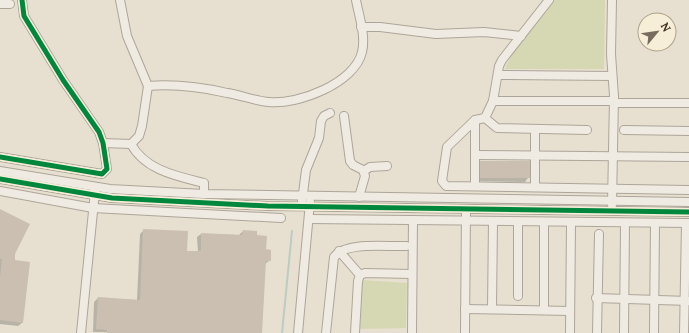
<svg xmlns="http://www.w3.org/2000/svg" width="689" height="333" font-family="Lora,serif">
<style>
.green{fill:#d6d7b3}
.shadow{fill:#0003}
.lines{fill:none;stroke-linecap:round;stroke-linejoin:round}
.stream{stroke:#bcccc2;stroke-width:2}
.building{fill:#cbbfb2}
.minor-casing{stroke:#ada599;stroke-width:10}
.minor{stroke:#efebe3;stroke-width:8}
.cycleway-casing{stroke:#f7eed8;stroke-width:8}
.cycleway{stroke:#00873e;stroke-width:5}
</style>
<rect width="100%" height="100%" fill="#e7e0d1"/>
<!-- green -->
<g class="green">
<path d="M553,0H605L604,69H505C516,43 536,22 553,0Z"/>
<path d="M362,280L407,283L406,328L360,329Z"/>
</g>
<!-- shadow -->
<g class="shadow">
<path d="M481,162H528V178L525,182L477,181V165Z"/>
<path d="M0,210L14,253L22,323L18,326L0,324Z"/>
<path d="M144,230L186,252H198L197,237L201,234L239,235L243,231L256,236L270,260L265,264L261,333L93,332L94,302L98,298L137,300L140,234Z"/>
</g>
<g class="lines">
<!-- stream -->
<path class="stream" d="M282,333L292,231"/>
</g>
<!-- building -->
<g class="building">
<rect x="480" y="161" width="50" height="17"/>
<path d="M0,209L30,224L15,254V260L30,262L23,323L0,320V277L2,259H0Z"/>
<path d="M143,229L188,231L187,251H201V233L242,235L243,230L257,231V235L267,236L266,249L271,250V261H266L262,333H107V330L96,329L98,297L140,300Z"/>
</g>
<g class="lines">
<defs>
<g id="minor">
<path d="M120,0L127,36L148,86L142,126L139,136L131,144"/>
<path d="M549,0L502,60L499,66L493,101L485,118L497,128L587,130"/>
<path d="M612,0L611,54L614,96L612,205"/>
<path d="M0,4H10"/>
<path d="M361,27H380L436,34L484,32L521,36"/>
<path d="M498,75L612,76"/>
<path d="M148,86C173,84 201,87 227,93C241,95 255,101 269,102C298,105 355,83 362,52C366,36 359,16 356,0"/>
<path d="M493,101H614"/>
<path d="M614,103H689"/>
<path d="M344,116L350,161L353,165L363,170L365,176L359,197"/>
<path d="M485,118L475,120L447,147L442,181L446,186L689,190"/>
<path d="M475,120V186"/>
<path d="M624,130L689,131"/>
<path d="M103,143L131,144"/>
<path d="M131,144C145,170 176,176 204,183V194"/>
<path d="M475,155L689,157"/>
<path d="M0,157L102,174L107,169L103,143L99,132L63,80L24,16L22,0"/>
<path d="M0,171L110,189L204,194L689,202"/>
<path d="M364,171L370,167L387,166"/>
<path d="M0,179L112,198L268,206L689,212"/>
<path d="M535,187V129"/>
<path d="M0,191L93,208L281,218"/>
<path d="M302,201L306,170L319,138L321,121L324,116L330,113"/>
<path d="M309,219L689,223"/>
<path d="M339,251L360,275"/>
<path d="M518,296V222"/>
<path d="M596,298L689,301"/>
<path d="M465,309L570,311"/>
<path d="M492,309L493,221"/>
<path d="M544,310V222"/>
<path d="M81,333L95,191"/>
<path d="M298,333L310,202"/>
<path d="M326,333L334,257C346,241 387,247 406,246"/>
<path d="M355,333L358,281L360,275L365,273L412,274"/>
<path d="M412,333L413,220"/>
<path d="M465,333L466,209"/>
<path d="M570,333L571,223"/>
<path d="M597,333L599,234"/>
<path d="M624,333L625,223"/>
<path d="M654,333L655,223"/>
<path d="M684,333L686,223"/>
</g>
</defs>
<!-- minor casing -->
<use href="#minor" class="minor-casing"/>
<!-- minor -->
<use href="#minor" class="minor"/>
<defs>
<g id="cycleway">
<path d="M0,157L102,174L107,169L103,143L99,132L63,80L24,16L22,0"/>
<path d="M0,179L112,198L268,206L689,212"/>
</g>
</defs>
<!-- cycleway casing -->
<use href="#cycleway" class="cycleway-casing"/>
<!-- cycleway -->
<use href="#cycleway" class="cycleway"/>
</g>
<!-- north arrow -->
<g transform="translate(657 32) rotate(61)"><circle r="19" fill="#f7eed8" stroke="#ada18e"/>
<path d="M0-3L7 15L0 10L-7 15Z" fill="#786c5e"/>
<text y="-6" font-size="11" font-weight="bold" text-anchor="middle" fill="#3d2e20">N</text>
</g>
</svg>
